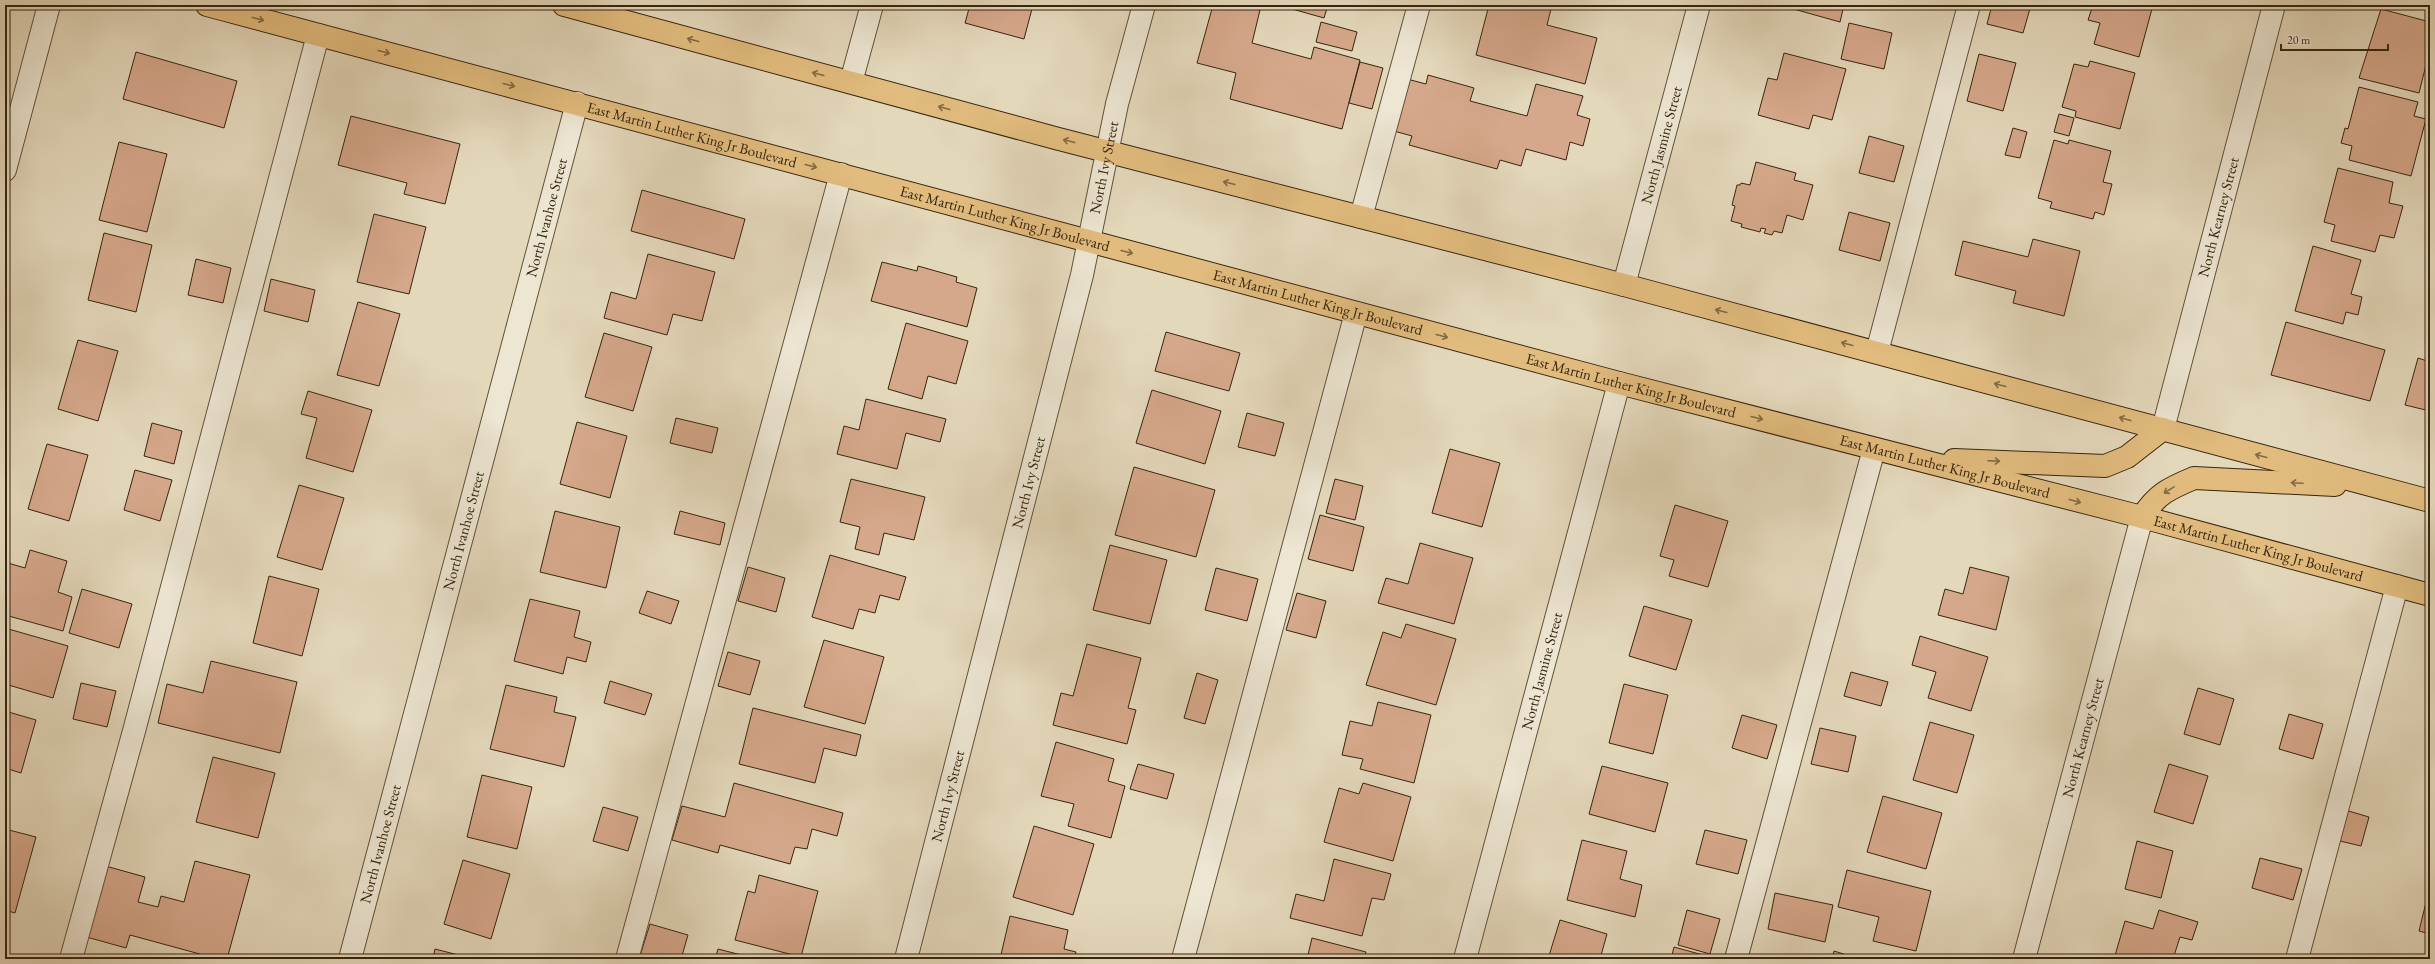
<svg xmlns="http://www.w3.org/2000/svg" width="2435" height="964" font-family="'EB Garamond',serif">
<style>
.building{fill:#d6a88b;stroke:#36250f}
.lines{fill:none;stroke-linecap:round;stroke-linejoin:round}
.minor-casing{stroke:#62523a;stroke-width:24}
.major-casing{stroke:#36250f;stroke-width:24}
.minor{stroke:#ede6d3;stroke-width:22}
.major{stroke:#e2bc7e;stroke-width:22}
.oneway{stroke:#836941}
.labels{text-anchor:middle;stroke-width:3.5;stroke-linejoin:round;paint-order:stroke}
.street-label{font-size:15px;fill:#36250f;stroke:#ede6d3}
</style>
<rect width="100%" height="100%" fill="#e4d8bb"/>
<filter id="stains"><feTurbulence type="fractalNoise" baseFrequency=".005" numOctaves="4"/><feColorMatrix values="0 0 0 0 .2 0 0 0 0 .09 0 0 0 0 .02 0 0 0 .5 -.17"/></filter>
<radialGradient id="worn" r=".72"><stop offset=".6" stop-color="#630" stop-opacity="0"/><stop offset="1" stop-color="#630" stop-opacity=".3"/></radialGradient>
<!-- building -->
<g class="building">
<path d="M970,5H1033L1024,39L965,23Z"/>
<path d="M1213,5H1241L1260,10L1252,43L1311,59L1314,47L1360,60L1342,129L1230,99L1236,73L1197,63Z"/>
<path d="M1278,5H1328L1324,18Z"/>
<path d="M1489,5H1552L1547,25L1597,38L1585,84L1476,55Z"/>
<path d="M1790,5H1860L1859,9L1844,5L1840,22L1790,8Z"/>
<path d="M1992,5H2031L2023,33L1987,24Z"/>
<path d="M2093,5H2153L2139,57L2094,44L2100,23L2088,20Z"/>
<path d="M2407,5H2430V11Z"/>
<path d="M2381,9L2430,22V49L2419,93L2359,78Z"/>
<path d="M1321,22L1357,32L1352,51L1316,42Z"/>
<path d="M1849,23L1892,33L1884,69L1841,59Z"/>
<path d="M136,52L237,81L224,128L123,99Z"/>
<path d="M1784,53L1846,69L1832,120L1813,115L1809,129L1758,115L1768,78L1777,80Z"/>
<path d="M1979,54L2016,63L2003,111L1967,101Z"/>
<path d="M2090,61L2135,73L2120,129L2075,117L2076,111L2062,107L2074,64L2088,67Z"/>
<path d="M1360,62L1383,68L1372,109L1349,103Z"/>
<path d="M1428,75L1474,88L1470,101L1527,116L1536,84L1583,96L1577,115L1590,119L1583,146L1570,142L1566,160L1526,149L1521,166L1500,160L1497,169L1409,145L1412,136L1394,131L1407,79L1426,84Z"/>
<path d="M2359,87L2418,102L2414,116L2426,119L2411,176L2349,160L2352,146L2341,143L2345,128L2348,129Z"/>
<path d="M2059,114L2074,118L2069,136L2054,132Z"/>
<path d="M351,116L460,144L445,204L404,194L407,183L338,165Z"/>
<path d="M2013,128L2027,132L2020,158L2005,155Z"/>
<path d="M1869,136L1904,146L1894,182L1859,173Z"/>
<path d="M2054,140L2068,144L2069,140L2111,151L2103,182L2112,184L2104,215L2095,212L2093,219L2050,208L2052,202L2038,198Z"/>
<path d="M119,142L167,154L147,232L99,220Z"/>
<path d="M1756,162L1796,173L1794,180L1813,185L1803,220L1787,215L1782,233L1774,231L1772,235L1764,233L1766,229L1761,228L1760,232L1741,227L1742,224L1731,221L1735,206L1732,205L1737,185H1740L1741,183L1750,185Z"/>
<path d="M2338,168L2393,182L2389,203L2403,206L2394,238L2380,235L2375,252L2331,241L2335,225L2324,222Z"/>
<path d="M642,190L745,219L734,259L631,231Z"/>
<path d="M1849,212L1890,223L1880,261L1839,250Z"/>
<path d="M374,214L426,227L409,294L357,282Z"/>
<path d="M104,233L152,245L136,312L88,300Z"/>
<path d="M2033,239L2080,251L2064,316L2013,303L2016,291L1955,275L1963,241L2028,257Z"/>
<path d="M2313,246L2361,260L2351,294L2362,297L2358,315L2346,312L2343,324L2295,311Z"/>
<path d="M648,254L715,272L702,321L673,314L667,335L604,318L611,292L636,299Z"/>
<path d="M196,259L231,268L223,303L188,295Z"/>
<path d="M882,262L917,271L918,266L957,277L956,282L977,288L967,327L871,301Z"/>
<path d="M271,279L315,290L308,322L264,311Z"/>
<path d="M358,302L400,314L379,386L337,375Z"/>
<path d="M2286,322L2385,350L2370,401L2271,375Z"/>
<path d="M906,323L968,341L956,384L928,376L922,399L888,389Z"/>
<path d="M1166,332L1240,353L1229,391L1155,371Z"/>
<path d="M604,333L652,347L633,411L585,397Z"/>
<path d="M78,340L118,351L98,421L58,409Z"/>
<path d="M2418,358L2430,362V411L2405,405Z"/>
<path d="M1152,390L1221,411L1205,464L1136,443Z"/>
<path d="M308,391L372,410L353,472L306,458L317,418L301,414Z"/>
<path d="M866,399L946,419L940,442L906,433L897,469L837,454L844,426L859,430Z"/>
<path d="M1247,413L1284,423L1275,456L1238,447Z"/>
<path d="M676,418L718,428L712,453L670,443Z"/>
<path d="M577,422L627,436L610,498L560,484Z"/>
<path d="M152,423L182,431L174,464L144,456Z"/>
<path d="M47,444L88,455L69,521L28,509Z"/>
<path d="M1450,449L1500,463L1482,527L1432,513Z"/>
<path d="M1134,467L1215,490L1196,557L1115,535Z"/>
<path d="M135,470L172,480L160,521L124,510Z"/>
<path d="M851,479L925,497L914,540L884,533L879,555L855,549L860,527L840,522Z"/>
<path d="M1335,479L1363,486L1355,520L1326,513Z"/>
<path d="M299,485L344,498L322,570L277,557Z"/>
<path d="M1675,505L1728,521L1708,587L1669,576L1674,560L1660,556Z"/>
<path d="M555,511L620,527L606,588L540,572Z"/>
<path d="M680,511L725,523L720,545L674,534Z"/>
<path d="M1320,515L1364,527L1353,571L1308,559Z"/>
<path d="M1420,543L1473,558L1454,624L1378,603L1386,578L1408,584Z"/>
<path d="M1110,545L1167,560L1150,624L1093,610Z"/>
<path d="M30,550L67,561L58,592L72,597L63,631L5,615V576L8,563L25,568Z"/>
<path d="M830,555L906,577L899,600L880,595L875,613L859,609L853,629L812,617Z"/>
<path d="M748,567L785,578L776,612L738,601Z"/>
<path d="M1970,567L2009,577L1996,630L1938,615L1945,589L1963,594Z"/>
<path d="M1216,568L1258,579L1247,621L1205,610Z"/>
<path d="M269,576L319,589L302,656L253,643Z"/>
<path d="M82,589L132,604L119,648L69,633Z"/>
<path d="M647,591L679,601L671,624L639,613Z"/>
<path d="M1297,593L1326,601L1316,638L1286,630Z"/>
<path d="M530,599L580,611L574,637L591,642L586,662L567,657L563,674L514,661Z"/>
<path d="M1644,606L1692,620L1676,670L1629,656Z"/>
<path d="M1406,624L1456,639L1436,705L1366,685L1383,632L1401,638Z"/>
<path d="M5,628L68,646L53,698L5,684Z"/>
<path d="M1920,636L1988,657L1971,711L1928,698L1936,672L1912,665Z"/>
<path d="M824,640L884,657L865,724L804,707Z"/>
<path d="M1087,644L1141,658L1128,708L1136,710L1127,744L1053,725L1061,693L1073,696Z"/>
<path d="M728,652L760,661L750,695L718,686Z"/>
<path d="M211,661L297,682L280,753L158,723L167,684L203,693Z"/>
<path d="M1851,672L1888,682L1881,706L1844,696Z"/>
<path d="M1197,673L1218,680L1205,724L1184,718Z"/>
<path d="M610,681L652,694L645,715L604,703Z"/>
<path d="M81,683L116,691L107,727L73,719Z"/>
<path d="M1624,684L1668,695L1653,754L1609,743Z"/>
<path d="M506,685L557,697L554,712L576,717L564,767L490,749Z"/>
<path d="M2198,688L2234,699L2220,745L2184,734Z"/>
<path d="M1378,702L1431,715L1414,783L1360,769L1363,759L1342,755L1350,721L1372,726Z"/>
<path d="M753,708L861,735L856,756L824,748L815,783L739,764Z"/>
<path d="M5,711L36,720L21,773L5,768Z"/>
<path d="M2289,714L2323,724L2313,759L2279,749Z"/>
<path d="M1742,715L1777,725L1767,759L1732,748Z"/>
<path d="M1930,722L1974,735L1957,793L1913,780Z"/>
<path d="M1820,728L1856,736L1848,772L1811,764Z"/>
<path d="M1056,742L1114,759L1108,781L1125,786L1111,838L1068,826L1074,804L1041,796Z"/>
<path d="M213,757L275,773L258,838L196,822Z"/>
<path d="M1138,764L1174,774L1167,799L1130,789Z"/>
<path d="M2169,764L2208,776L2193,824L2154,812Z"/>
<path d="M1602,766L1668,783L1655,832L1589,814Z"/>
<path d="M482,775L532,787L517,849L467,837Z"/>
<path d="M734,783L843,813L837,836L812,829L807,849L795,847L790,864L720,845L718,853L672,840L682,806L725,817Z"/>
<path d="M1363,783L1411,797L1393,861L1324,842L1339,788L1359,794Z"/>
<path d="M1883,796L1942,813L1926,869L1867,852Z"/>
<path d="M603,807L638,817L628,851L593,841Z"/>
<path d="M2345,810L2369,817L2361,846L2336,840Z"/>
<path d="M1034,826L1094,844L1073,915L1013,897Z"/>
<path d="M5,829L36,837L15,913L5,910Z"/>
<path d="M1705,830L1747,840L1738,874L1696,864Z"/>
<path d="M1582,840L1627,851L1620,879L1642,885L1635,917L1567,900Z"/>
<path d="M2137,841L2173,851L2161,898L2125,889Z"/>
<path d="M2260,858L2302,869L2293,900L2252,888Z"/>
<path d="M1334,859L1391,874L1384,900L1372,898L1362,936L1290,918L1296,894L1324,901Z"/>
<path d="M463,860L510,874L491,939L444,924Z"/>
<path d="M195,861L250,875L227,959H218L130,935L126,948L83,936L102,865L145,877L138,902L158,907L161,896L184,902Z"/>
<path d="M1847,870L1931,891L1916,951L1873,941L1879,917L1838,907Z"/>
<path d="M759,875L818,891L801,957L735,940L748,891L755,893Z"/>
<path d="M2430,886V934L2419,931Z"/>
<path d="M1775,893L1833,905L1825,942L1768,929Z"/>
<path d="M1687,910L1720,919L1710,954L1678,945Z"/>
<path d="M2159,910L2198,922L2192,940L2180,937L2173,959H2114L2125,921L2153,929Z"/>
<path d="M1010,916L1068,930L1064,949L1076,952L1074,959H1000Z"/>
<path d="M1560,920L1607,934L1600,959H1548Z"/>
<path d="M650,924L688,935L681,959H639Z"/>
<path d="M1312,938L1366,952L1364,959H1307Z"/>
<path d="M1674,947L1714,958V959H1671Z"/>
<path d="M435,949L474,959H433Z"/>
<path d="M718,949L757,959H715Z"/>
<path d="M1834,951L1860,959H1832Z"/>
</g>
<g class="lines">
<defs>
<g id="minor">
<path d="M851,82L872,5"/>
<path d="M5,170L49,5"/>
<path d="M1361,217L1419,5"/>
<path id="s1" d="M1624,285L1699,5"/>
<path d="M1877,352L1969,5"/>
<path id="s2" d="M2163,429L2274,5"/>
<path d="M71,959L134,731L318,35"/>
<path id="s3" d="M350,959L577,103"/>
<path d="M627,959L841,174"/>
<path id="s4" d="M906,959L1082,275L1117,104L1144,5"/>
<path d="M1183,959L1356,313"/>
<path id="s5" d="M1465,959L1619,383"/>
<path d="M1736,959L1874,449"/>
<path id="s6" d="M2024,959L2142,517"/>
<path d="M2297,959L2397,586"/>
</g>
<g id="major">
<path id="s7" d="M207,5L1619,383L2142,517L2430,595"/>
<path d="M564,5L1055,138L1624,285L2430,501"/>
<path d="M1954,460L2105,466L2127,457L2163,429"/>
<path d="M2142,517C2157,494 2168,489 2194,478L2335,485"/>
</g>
</defs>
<!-- minor casing -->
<use href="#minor" class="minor-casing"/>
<!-- major casing -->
<use href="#major" class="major-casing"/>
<!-- minor -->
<use href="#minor" class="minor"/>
<!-- major -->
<use href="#major" class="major"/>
</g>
<!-- one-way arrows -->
<defs><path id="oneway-shaft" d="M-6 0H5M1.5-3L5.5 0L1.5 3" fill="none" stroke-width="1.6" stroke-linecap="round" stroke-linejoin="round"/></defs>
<g class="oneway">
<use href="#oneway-shaft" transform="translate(258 19) rotate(15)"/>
<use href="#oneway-shaft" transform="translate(693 40) rotate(-165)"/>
<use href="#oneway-shaft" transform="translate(384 52) rotate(15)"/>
<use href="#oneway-shaft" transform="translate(818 74) rotate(-165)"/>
<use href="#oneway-shaft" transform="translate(509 85) rotate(15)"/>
<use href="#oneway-shaft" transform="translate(944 108) rotate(-165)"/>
<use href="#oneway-shaft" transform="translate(1069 141) rotate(-166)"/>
<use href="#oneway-shaft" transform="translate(811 166) rotate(15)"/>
<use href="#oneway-shaft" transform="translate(1229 183) rotate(-166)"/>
<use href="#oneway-shaft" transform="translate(1127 252) rotate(14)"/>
<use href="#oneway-shaft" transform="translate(1721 311) rotate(-165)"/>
<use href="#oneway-shaft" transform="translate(1442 336) rotate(15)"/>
<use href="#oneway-shaft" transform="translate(1847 344) rotate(-165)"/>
<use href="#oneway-shaft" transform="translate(2000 385) rotate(-165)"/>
<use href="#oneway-shaft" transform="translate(1757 418) rotate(14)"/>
<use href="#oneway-shaft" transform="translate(2125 419) rotate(-165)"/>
<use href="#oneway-shaft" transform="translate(2261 456) rotate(-165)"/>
<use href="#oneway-shaft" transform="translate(1994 461) rotate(2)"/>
<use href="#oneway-shaft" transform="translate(2297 483) rotate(-177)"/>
<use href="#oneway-shaft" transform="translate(2169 490) rotate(148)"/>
<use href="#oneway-shaft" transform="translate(2075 501) rotate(15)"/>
</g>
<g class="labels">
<!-- street labels -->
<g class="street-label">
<text dy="5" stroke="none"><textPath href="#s7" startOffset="502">East Martin Luther King Jr Boulevard</textPath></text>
<text dy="5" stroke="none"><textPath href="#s1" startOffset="145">North Jasmine Street</textPath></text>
<text dy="5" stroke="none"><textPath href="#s4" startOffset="816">North Ivy Street</textPath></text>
<text dy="5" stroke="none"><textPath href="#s2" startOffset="219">North Kearney Street</textPath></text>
<text dy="5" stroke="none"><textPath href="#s3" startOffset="767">North Ivanhoe Street</textPath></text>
<text dy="5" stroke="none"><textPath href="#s7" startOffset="826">East Martin Luther King Jr Boulevard</textPath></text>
<text dy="5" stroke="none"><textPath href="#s7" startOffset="1150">East Martin Luther King Jr Boulevard</textPath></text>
<text dy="5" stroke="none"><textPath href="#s7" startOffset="1474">East Martin Luther King Jr Boulevard</textPath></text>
<text dy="5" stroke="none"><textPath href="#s7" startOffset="1798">East Martin Luther King Jr Boulevard</textPath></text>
<text dy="5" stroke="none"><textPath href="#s4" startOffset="492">North Ivy Street</textPath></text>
<text dy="5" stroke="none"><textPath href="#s3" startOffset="443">North Ivanhoe Street</textPath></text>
<text dy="5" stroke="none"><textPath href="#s7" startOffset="2122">East Martin Luther King Jr Boulevard</textPath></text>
<text dy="5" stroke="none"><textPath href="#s5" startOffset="298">North Jasmine Street</textPath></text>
<text dy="5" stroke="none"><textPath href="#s6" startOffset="229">North Kearney Street</textPath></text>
<text dy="5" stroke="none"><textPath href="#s4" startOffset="168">North Ivy Street</textPath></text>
<text dy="5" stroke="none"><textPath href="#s3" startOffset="119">North Ivanhoe Street</textPath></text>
</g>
</g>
<!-- margin -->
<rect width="2435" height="964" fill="none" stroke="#e4d8bb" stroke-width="20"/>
<rect x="6" y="6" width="2423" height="952" fill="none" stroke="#36250f" stroke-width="2"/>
<rect x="10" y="10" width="2415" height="944" fill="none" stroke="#36250f"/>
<!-- scale -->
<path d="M2281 44v6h107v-6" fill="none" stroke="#36250f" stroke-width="2"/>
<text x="2287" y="44" font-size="12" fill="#36250f" stroke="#ede6d3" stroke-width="3" paint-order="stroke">20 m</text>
<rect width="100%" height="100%" filter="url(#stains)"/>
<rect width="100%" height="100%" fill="url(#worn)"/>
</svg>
